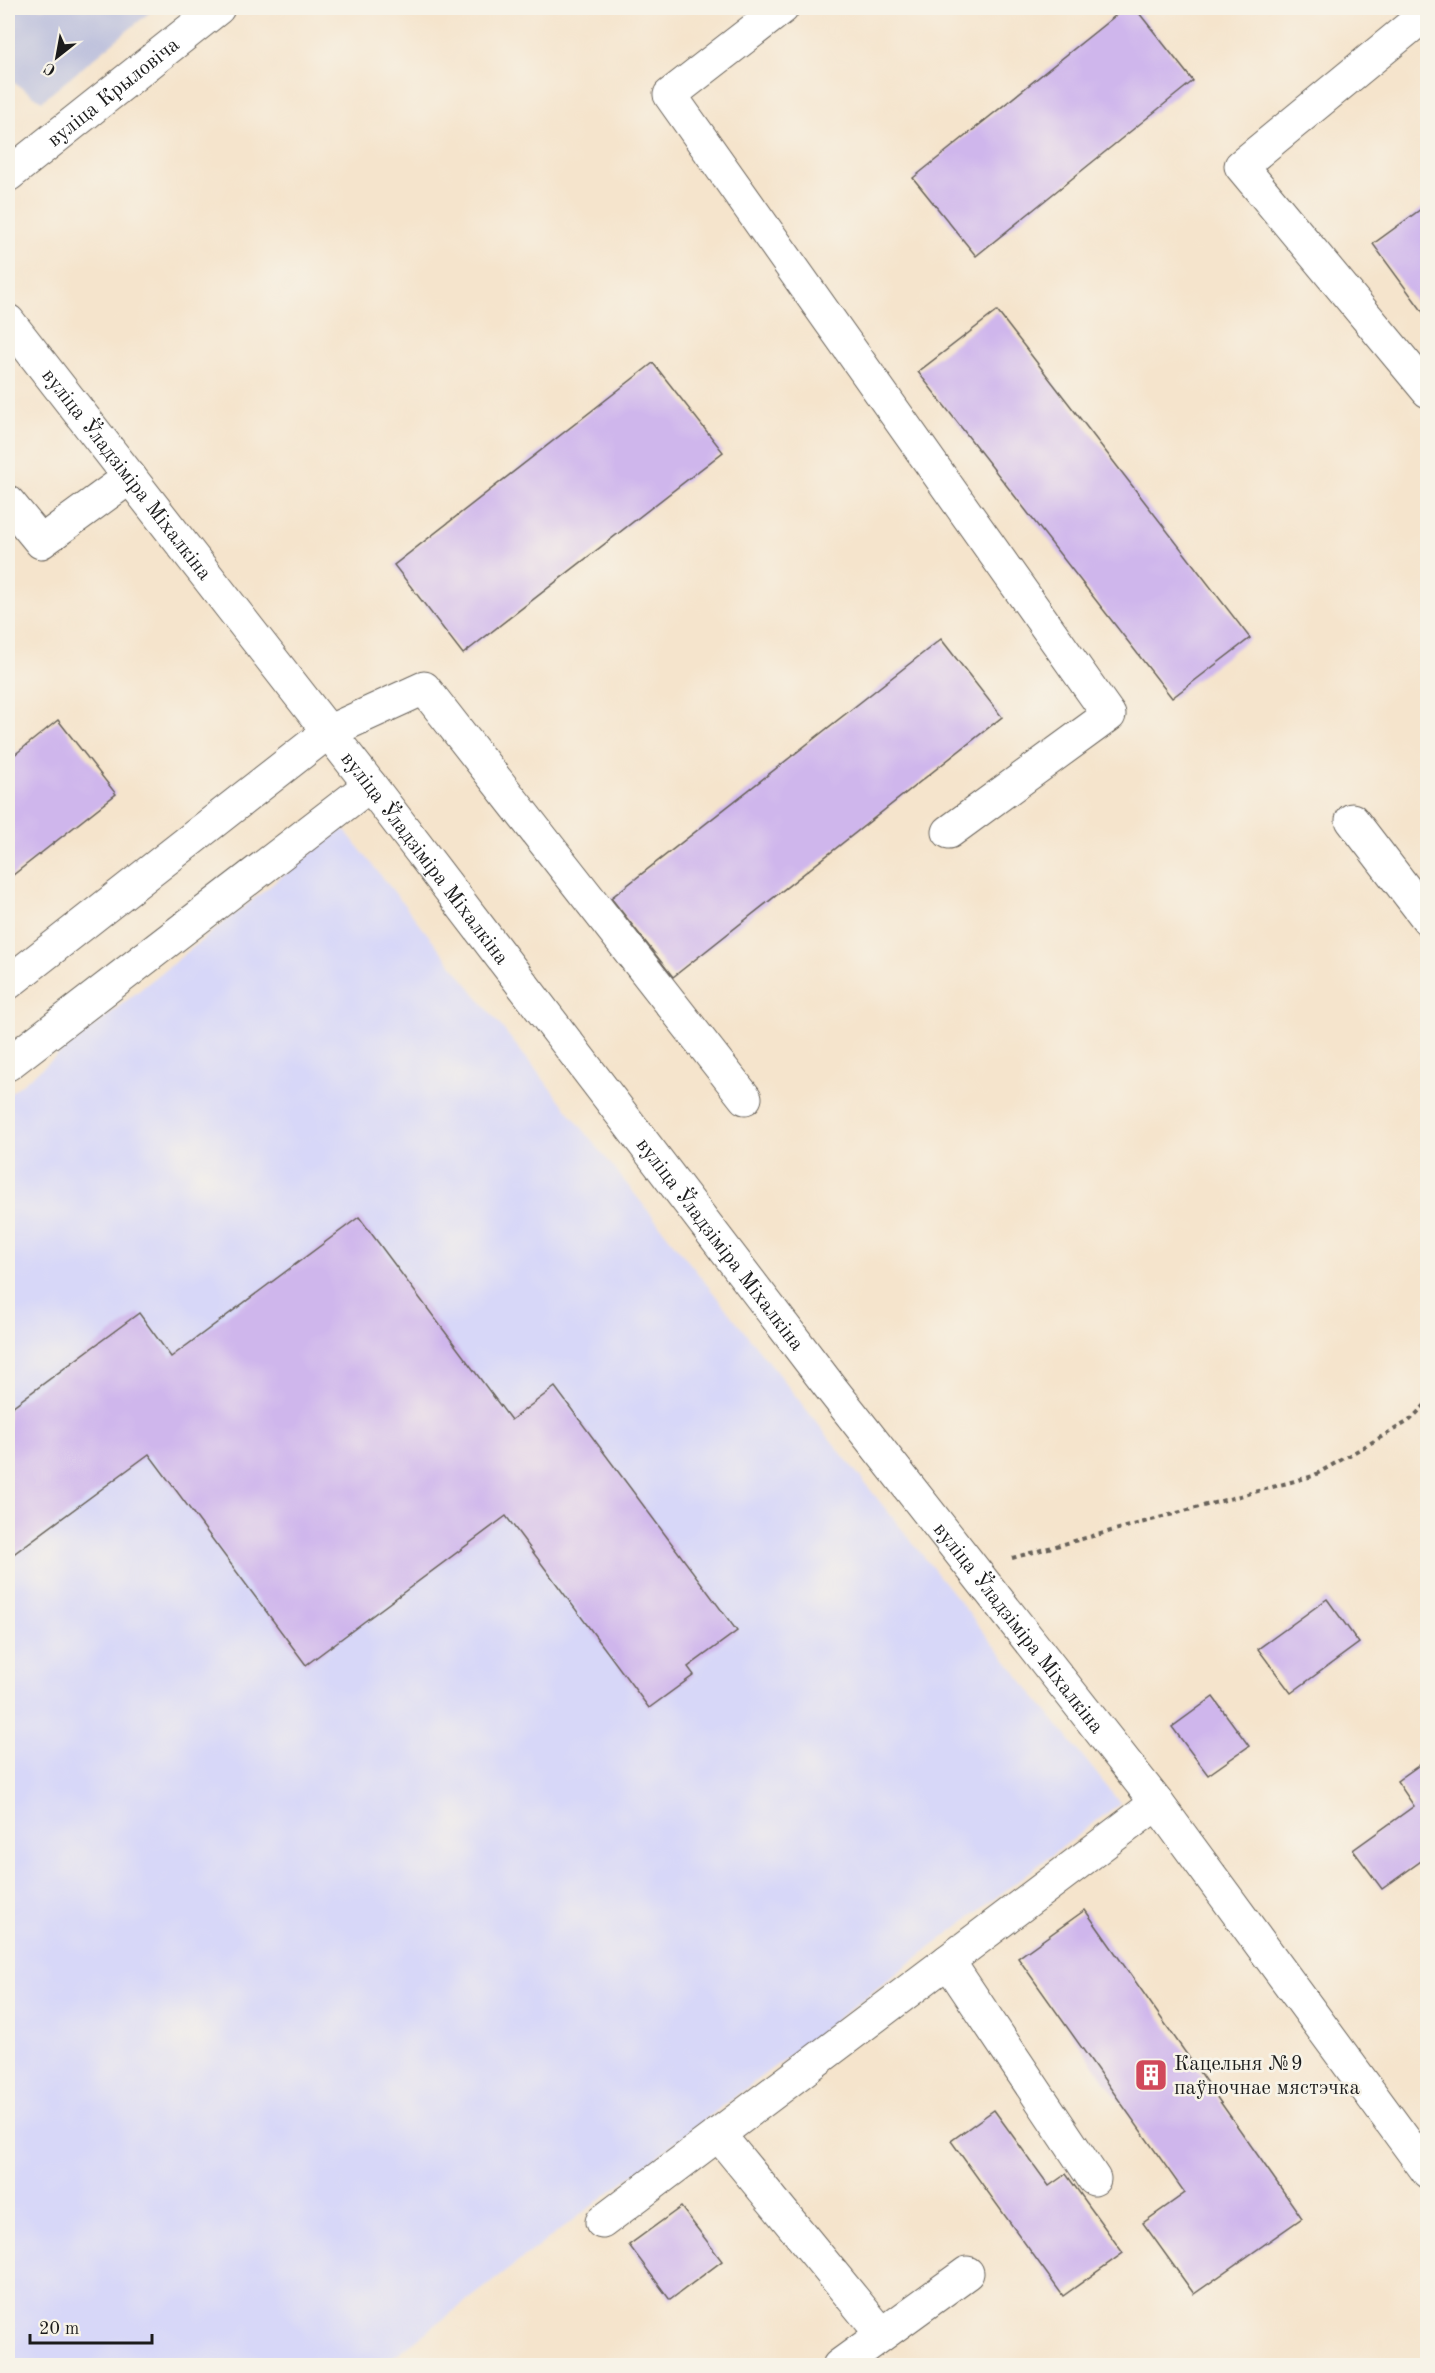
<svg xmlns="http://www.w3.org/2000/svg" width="1435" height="2373" font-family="'Old Standard TT',serif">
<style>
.built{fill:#d7d7f8}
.industrial{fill:#bfc2dd}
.building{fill:#cfb6ec}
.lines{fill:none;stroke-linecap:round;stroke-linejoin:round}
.minor-casing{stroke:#68625a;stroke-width:35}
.major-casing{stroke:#68625a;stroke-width:35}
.path{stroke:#68625a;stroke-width:4;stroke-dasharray:4.5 4.5;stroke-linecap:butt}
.minor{stroke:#fff;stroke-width:33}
.major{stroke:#fff;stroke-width:33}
.labels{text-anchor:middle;stroke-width:5;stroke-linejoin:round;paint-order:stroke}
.street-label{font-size:21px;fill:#1c1c1c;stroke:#f7f3e8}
.poi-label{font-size:21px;fill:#1c1c1c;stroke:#f7f3e8;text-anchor:start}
</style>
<rect width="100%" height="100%" fill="#f7f3e8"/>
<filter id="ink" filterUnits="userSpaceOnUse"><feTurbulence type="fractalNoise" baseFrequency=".0167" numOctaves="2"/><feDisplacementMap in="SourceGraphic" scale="12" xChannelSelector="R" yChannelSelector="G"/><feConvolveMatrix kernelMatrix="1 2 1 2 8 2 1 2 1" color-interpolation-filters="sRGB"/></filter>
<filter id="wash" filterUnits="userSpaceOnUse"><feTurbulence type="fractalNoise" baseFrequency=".008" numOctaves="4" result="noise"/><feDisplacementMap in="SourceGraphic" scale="24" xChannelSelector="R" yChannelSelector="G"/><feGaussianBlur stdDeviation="1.35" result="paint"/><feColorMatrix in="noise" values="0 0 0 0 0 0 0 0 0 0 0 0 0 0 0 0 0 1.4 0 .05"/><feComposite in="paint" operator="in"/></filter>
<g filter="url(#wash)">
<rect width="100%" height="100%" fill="#f5e4cc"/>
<!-- built -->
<path class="built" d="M343,828L1120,1803L383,2365L8,2366V1095Z"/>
<!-- industrial -->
<path class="industrial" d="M8,8H155L42,101L8,79Z"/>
<g id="blocks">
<!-- building -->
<g class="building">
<path d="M1125,8H1135L1193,81L976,256L913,178Z"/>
<path d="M1428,204V319L1373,244Z"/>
<path d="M997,311L1250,638L1172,698L918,372Z"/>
<path d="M653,363L723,452L463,654L394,565Z"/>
<path d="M941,639L1002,717L673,977L611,898Z"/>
<path d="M58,720L116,794L8,879V760Z"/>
<path d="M359,1217L511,1420L555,1387L737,1631L688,1667L694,1675L649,1708L506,1516L306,1665L149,1454L8,1558V1410L139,1313L171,1357Z"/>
<path d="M1327,1599L1359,1643L1291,1693L1258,1649Z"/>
<path d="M1213,1697L1249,1746L1208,1775L1172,1727Z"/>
<path d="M1428,1759V1856L1382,1889L1353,1850L1414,1806L1397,1781Z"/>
<path d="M1085,1910L1302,2218L1194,2294L1143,2223L1185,2193L1018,1958Z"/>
<path d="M994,2110L1049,2186L1066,2174L1123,2253L1063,2296L951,2141Z"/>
<path d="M681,2207L722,2261L670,2300L629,2245Z"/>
</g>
</g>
</g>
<g filter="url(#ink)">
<use href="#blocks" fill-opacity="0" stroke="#68625a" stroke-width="1.5"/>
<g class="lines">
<defs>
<g id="minor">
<path d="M782,8L670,95L1109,715L949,832"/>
<path d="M1428,12L1241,166L1428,391"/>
<path id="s1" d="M8,321L370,785L830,1387L1157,1803L1428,2172"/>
<path d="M8,502L41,542L130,477"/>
<path d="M1352,820L1428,919"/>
<path d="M8,983L328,732L424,688L745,1098"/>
<path d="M8,1064L370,785"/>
<path d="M718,2134L881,2333"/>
<path d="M1094,2179L948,1961L1157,1803"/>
<path d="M602,2222L948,1961"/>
<path d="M839,2366L967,2273"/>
</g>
<g id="major">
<path id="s2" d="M8,175L218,8"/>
</g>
</defs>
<!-- minor casing -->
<use href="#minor" class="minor-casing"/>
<!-- major casing -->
<use href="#major" class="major-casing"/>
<!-- path -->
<path class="path" d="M1012,1558L1313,1476L1409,1421L1428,1402"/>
<!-- minor -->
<use href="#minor" class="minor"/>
<!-- major -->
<use href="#major" class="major"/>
</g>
</g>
<!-- icons -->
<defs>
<symbol id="building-square" viewBox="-11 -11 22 22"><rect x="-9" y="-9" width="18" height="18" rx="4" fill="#d1495b" stroke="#f7f3e8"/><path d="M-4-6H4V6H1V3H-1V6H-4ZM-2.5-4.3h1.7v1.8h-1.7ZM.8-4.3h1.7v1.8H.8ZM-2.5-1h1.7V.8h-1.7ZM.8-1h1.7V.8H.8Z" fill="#fff"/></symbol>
</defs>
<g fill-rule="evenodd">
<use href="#building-square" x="1132" y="2056" width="38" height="38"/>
</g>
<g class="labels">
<!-- street labels -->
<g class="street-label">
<text dy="7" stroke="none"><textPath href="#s2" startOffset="134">вуліца Крыловіча</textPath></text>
<text dy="7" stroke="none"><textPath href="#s1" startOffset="194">вуліца Ўладзіміра Міхалкіна</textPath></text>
<text dy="7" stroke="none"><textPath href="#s1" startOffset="680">вуліца Ўладзіміра Міхалкіна</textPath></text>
<text dy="7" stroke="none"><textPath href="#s1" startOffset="1166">вуліца Ўладзіміра Міхалкіна</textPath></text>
<text dy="7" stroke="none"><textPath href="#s1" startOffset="1652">вуліца Ўладзіміра Міхалкіна</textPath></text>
</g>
<!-- poi labels -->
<g class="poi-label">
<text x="1174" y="2070">Кацельня №9<tspan x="1174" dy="24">паўночнае мястэчка</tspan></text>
</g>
</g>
<!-- margin -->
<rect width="1435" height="2373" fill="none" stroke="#f7f3e8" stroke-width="30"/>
<!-- north arrow -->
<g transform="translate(57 57) rotate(211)" stroke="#f7f3e8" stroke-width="4.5" paint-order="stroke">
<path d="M0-4.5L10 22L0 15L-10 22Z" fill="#1c1c1c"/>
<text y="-9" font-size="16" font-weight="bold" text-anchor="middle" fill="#1c1c1c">С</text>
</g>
<!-- scale -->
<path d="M30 2334v9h122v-9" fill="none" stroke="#1c1c1c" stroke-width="3"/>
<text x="39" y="2334" font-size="18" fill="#1c1c1c" stroke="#f7f3e8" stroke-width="4.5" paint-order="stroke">20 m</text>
</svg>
